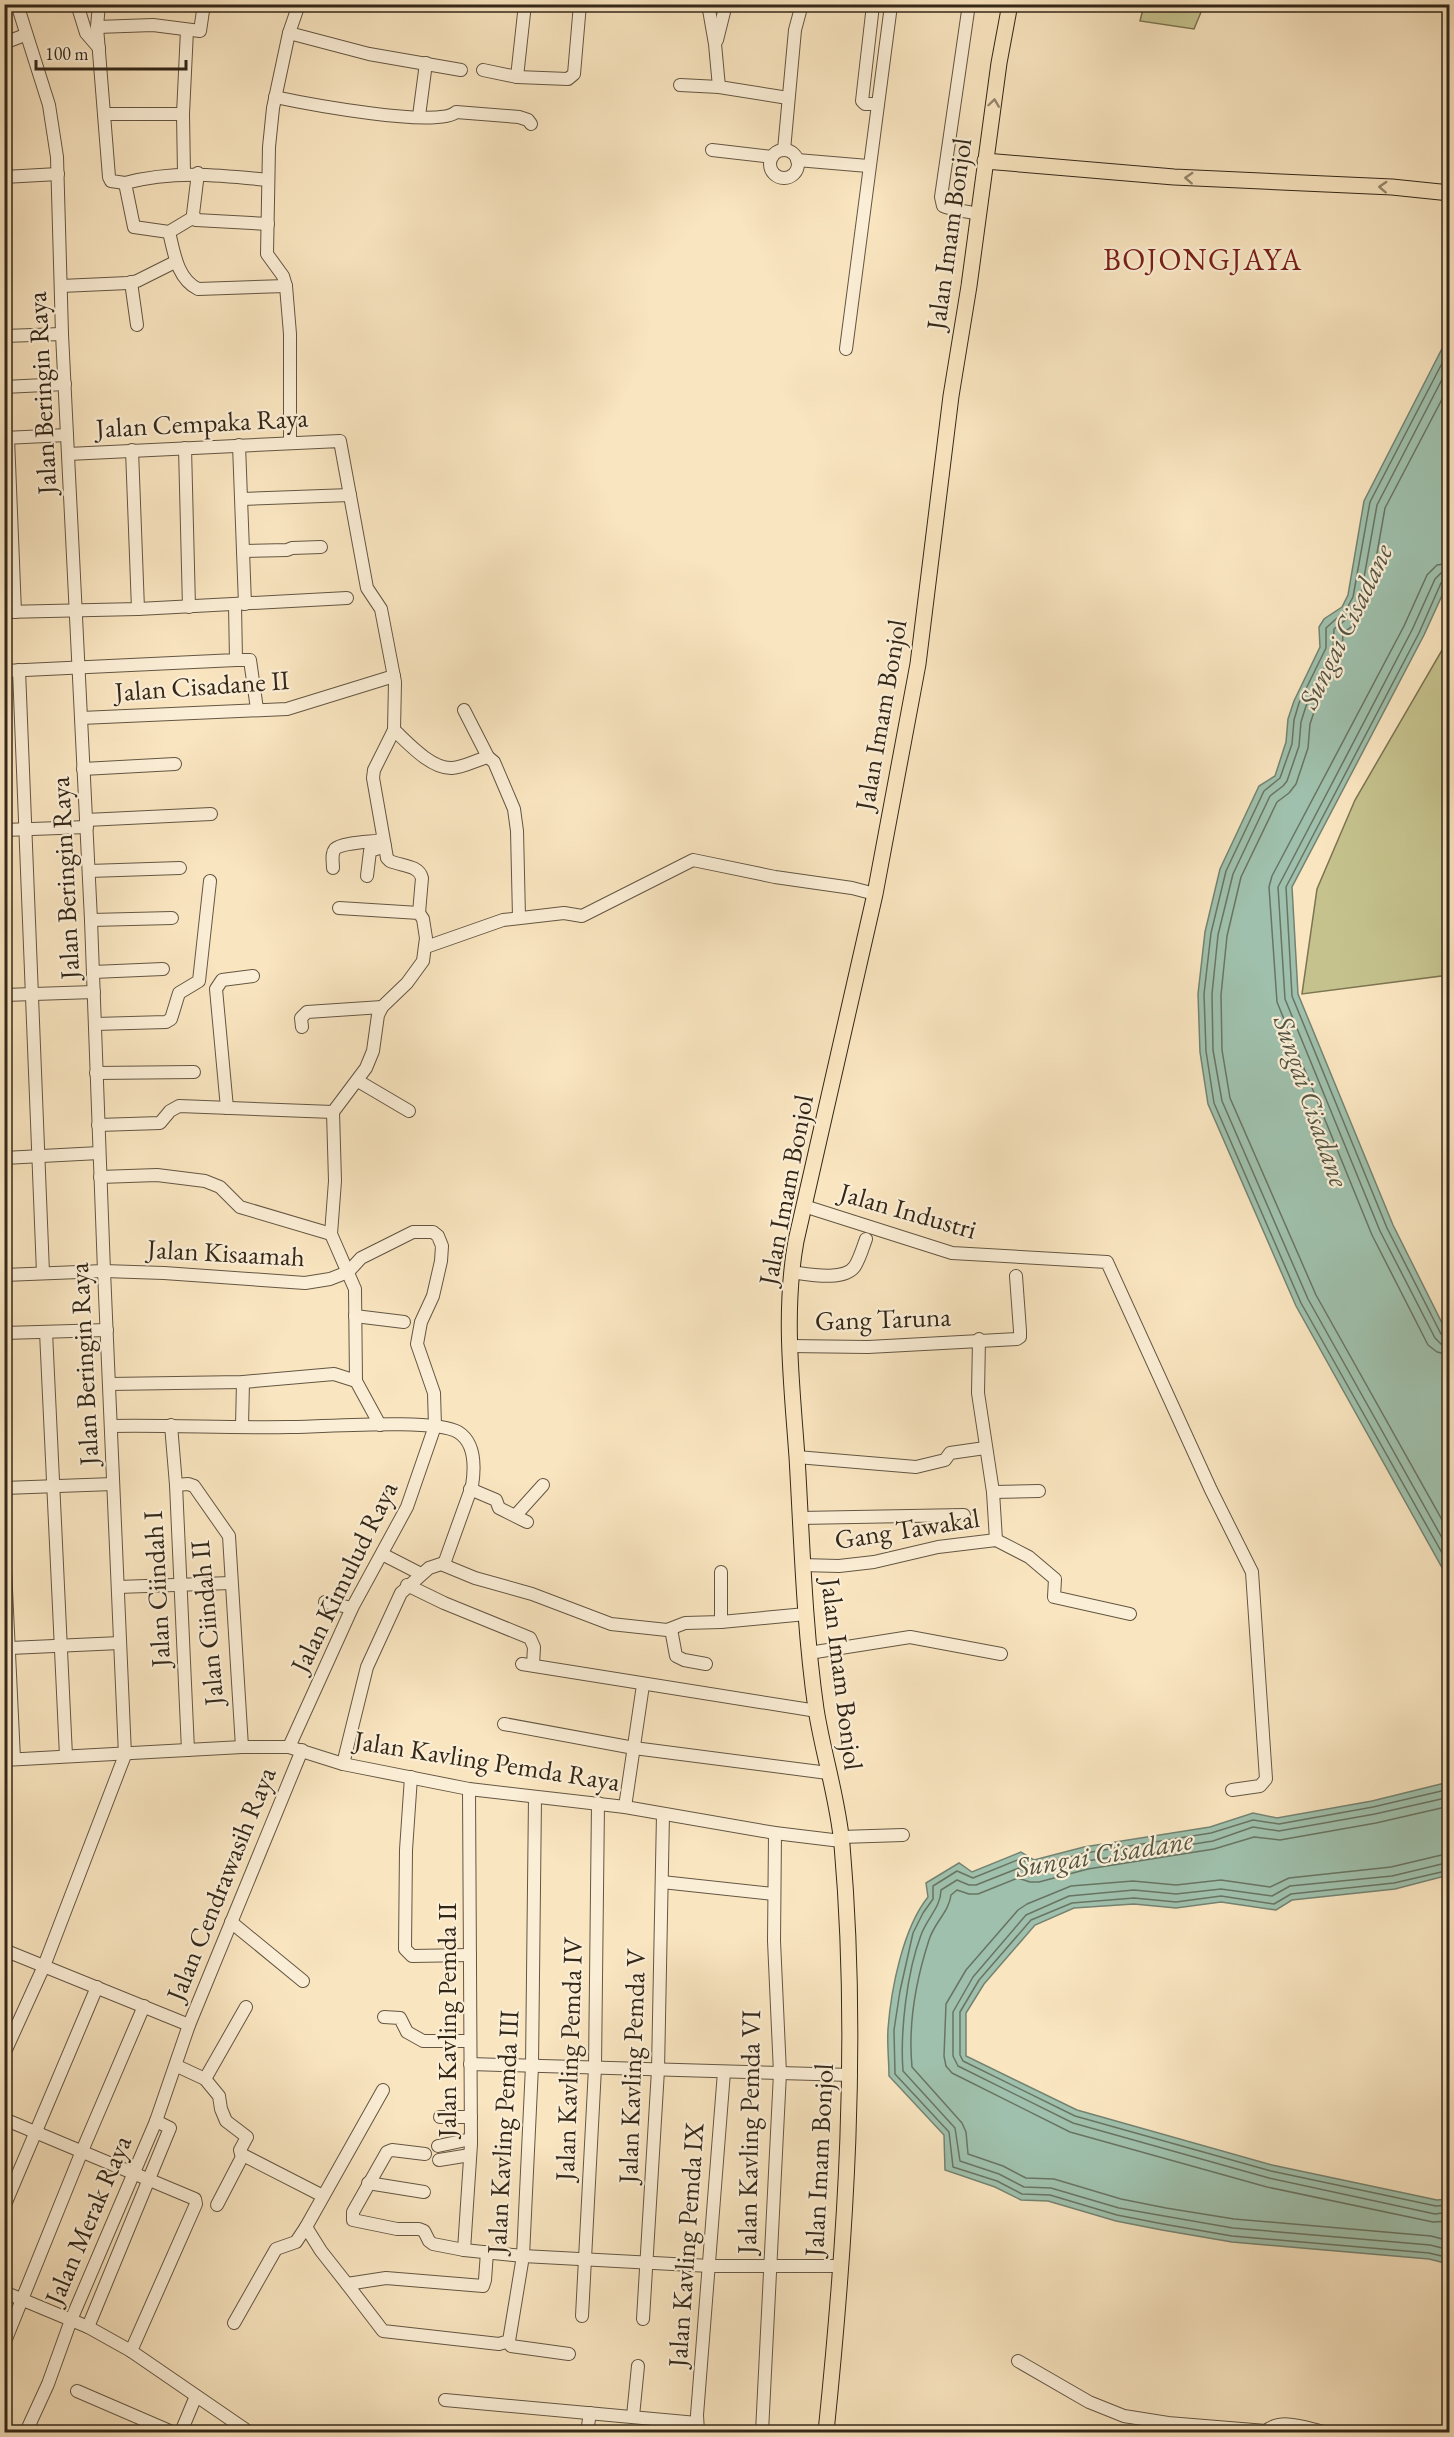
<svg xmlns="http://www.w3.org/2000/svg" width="1454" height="2437" font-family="'EB Garamond',serif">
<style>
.green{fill:#c5c28d;stroke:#7c7452;stroke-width:1.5}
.water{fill:#9fc0ac;stroke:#748371;stroke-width:1.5}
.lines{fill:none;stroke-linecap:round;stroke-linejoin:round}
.shore{stroke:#697462;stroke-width:1.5}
.minor-casing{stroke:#645642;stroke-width:14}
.major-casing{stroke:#332718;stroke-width:17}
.minor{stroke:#fbeed6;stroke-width:12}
.major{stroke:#f9e5c0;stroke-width:15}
.oneway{stroke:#96866c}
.labels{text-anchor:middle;stroke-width:4.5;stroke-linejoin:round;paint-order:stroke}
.street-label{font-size:27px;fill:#332718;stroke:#fbeed6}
.water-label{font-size:28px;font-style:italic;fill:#535544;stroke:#fbeed6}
.quarter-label{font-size:30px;letter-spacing:1.5px;fill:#7a1f14;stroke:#fbeed6}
</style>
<rect width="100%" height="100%" fill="#f9e5c0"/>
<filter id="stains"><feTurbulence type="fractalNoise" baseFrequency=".00333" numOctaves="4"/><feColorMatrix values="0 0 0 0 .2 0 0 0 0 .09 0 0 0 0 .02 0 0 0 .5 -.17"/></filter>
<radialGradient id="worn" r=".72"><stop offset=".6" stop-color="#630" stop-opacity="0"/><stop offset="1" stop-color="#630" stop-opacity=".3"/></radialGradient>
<!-- green -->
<g class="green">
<path d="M1144,5L1145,4L1204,5L1194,29L1140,21Z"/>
<path d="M1449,638V975L1302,994L1317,889L1355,800Z"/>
</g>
<!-- water -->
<g class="water">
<path d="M1449,335V580L1424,635L1292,887L1298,994L1393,1225L1449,1337V1580L1296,1306L1208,1104L1200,1052L1198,994L1205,932L1220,869L1259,786L1275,776L1286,742L1288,719L1294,701L1320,647L1319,627L1324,619L1342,607L1348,595L1364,501Z"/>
<path d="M1449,1782V1875L1395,1889L1292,1900L1276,1910L1221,1902L1176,1908L1134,1904L1074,1908L1035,1925L984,1984L966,2013V2056L1077,2110L1272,2165L1437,2200L1449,2199V2264L1429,2259L1232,2242L1162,2230L1116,2221L1048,2201L1021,2200L995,2187L945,2170L944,2135L889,2076C889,2061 887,2045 888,2029C891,1989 903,1928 928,1897L926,1883L959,1863L972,1872L1021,1852L1034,1860L1084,1847L1210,1827L1253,1813L1277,1818L1372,1801Z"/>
</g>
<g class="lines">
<!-- shore -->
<g class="shore">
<path d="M1450,348L1370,502L1353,597L1346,610L1326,628V648L1299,703L1294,720L1292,744L1280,778L1264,791L1226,871L1211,933L1204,994L1206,1051L1214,1103L1301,1303L1450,1567"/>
<path d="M1450,364L1377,505L1360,600L1352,615L1334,629L1333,650L1306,706L1301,722L1299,746L1287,781L1283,786L1270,796L1233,874L1218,935L1212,994L1213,1050L1222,1101L1308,1299L1450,1552"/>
<path d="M1450,384L1385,508L1368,604L1359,621L1343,633L1342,654L1315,709L1310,724L1308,748L1296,784L1289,793L1277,802L1241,877L1227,936L1221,995L1222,1050L1230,1098L1316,1295L1450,1534"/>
<path d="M1450,563L1437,565L1427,575L1404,626L1272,876L1269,887L1277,1002L1372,1235L1428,1345L1437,1352L1450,1355"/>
<path d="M1450,572L1441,573L1435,579L1412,630L1278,887L1285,999L1380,1231L1435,1338L1441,1344L1450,1346"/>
<path d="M1450,579L1441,583L1419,633L1286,887L1292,996L1387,1228L1441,1334L1450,1338"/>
<path d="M1450,1789L1373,1807L1279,1824L1253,1820L1211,1833L1085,1853L1036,1866L1020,1859L973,1878L957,1871L933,1886V1899L923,1913L913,1933L900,1991L894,2030L895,2074L949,2132L953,2167L997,2181L1022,2194L1050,2195L1117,2215L1163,2224L1232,2236L1429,2253L1450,2258"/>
<path d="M1450,1797L1375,1814L1279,1831L1253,1827L1213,1841L1087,1861L1037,1873H1030L1019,1868L976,1885H969L957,1880L941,1890C941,1907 927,1918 921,1935C907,1972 900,2031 903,2071L955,2128L960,2161L999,2174L1024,2187L1051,2188L1119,2208L1164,2216L1233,2228L1430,2245L1450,2250"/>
<path d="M1450,1806L1376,1823L1280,1840L1254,1837L1214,1849L1088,1869L1039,1882H1030L1018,1878L978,1894H969L957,1890L951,1895C949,1912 934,1923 929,1940C916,1980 908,2025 912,2067L962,2123L966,2132L968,2154L1003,2166L1026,2178L1054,2179L1121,2199L1166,2208L1234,2219L1431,2236L1450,2241"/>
<path d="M1450,1853L1391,1867L1289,1878L1270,1887L1221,1880L1176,1885L1133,1881L1071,1886L1027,1904L1018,1910L966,1970L946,2004L944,2056L946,2066L952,2073L1070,2132L1267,2187L1433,2222L1450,2221"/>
<path d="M1450,1862L1392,1876L1290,1886L1272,1896L1221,1889L1176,1894L1134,1890L1069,1896L1026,1915L973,1977L953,2012V2056L958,2066L1073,2123L1269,2178L1435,2214L1450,2212"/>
<path d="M1450,1870L1394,1883L1291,1894L1274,1904L1221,1896L1176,1902L1134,1898L1072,1903L1031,1920L979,1980L960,2012V2055L963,2061L1075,2116L1271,2171L1436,2206L1450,2205"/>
</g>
<defs>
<g id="minor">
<path d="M77,4L86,33L99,48"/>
<path d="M99,4L97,27L109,177L111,181L125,183"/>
<path d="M708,4L715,44L719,87"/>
<path d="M969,4L941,197L943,206C951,210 967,211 978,214"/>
<path d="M873,5L862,101L865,104H878"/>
<path d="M97,27L153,25L200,31L204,4"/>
<path d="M289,33L369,54L461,70"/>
<path d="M717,40L726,4"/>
<path d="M4,43L25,35"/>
<path d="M483,70L517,77L568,79L574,74L580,4"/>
<path d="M517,77L525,4"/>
<path d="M680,85L719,87L788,98"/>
<path d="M275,97C303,103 439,129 456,112L519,117L528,120L531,124"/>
<path d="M104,114H183"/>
<path d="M419,116L426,63"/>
<path d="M712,150L772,157"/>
<path d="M784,150L795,30L802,4"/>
<circle cx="784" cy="164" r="14"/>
<path d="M797,160L868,166"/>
<path d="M198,173L193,214L196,220L268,224"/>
<path d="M184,174L183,114L187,30"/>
<path d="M4,177L58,174"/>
<path d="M194,217L169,232L134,227L125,183C174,170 219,175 268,180"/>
<path d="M169,232C174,252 177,279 198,289L286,286"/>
<path d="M131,282L137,325"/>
<path d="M61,286L128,283L137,281L175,262"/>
<path d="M4,336L62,334"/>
<path d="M846,349L890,13"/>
<path d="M4,387L65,384"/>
<path d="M4,438L67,435"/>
<path d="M8,438L15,612"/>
<path d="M290,443V334L286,286L283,276L267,254L269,147L273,108L289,33L299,4"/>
<path d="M239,445L245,604"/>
<path d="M185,448L189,607"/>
<path d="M132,450L138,609"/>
<path d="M68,454L340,441L367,588L381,609L395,682L394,730L374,770L373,778L387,858L390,861C401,866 419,865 422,878L419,913"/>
<path d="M242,499L350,495"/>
<path d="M243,551L287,550L292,548L321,547"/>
<path d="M4,612L138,609L347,598"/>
<path d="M236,660H250L257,709"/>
<path d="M19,670L43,1273"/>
<path d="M4,671L236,660L235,605"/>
<path d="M464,710L488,757"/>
<path d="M81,718L287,709L394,676"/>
<path d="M394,730C408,743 431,769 452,768C465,767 476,760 488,757L494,762L514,809L517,831L519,917"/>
<path d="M83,769L175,764"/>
<path d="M86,820L211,814"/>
<path d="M4,830L87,827"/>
<path d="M333,868C333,862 331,854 335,849C342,842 373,842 383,840"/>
<path d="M89,871L180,868"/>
<path d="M367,876L370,851L385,846"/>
<path d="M339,908L419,913L423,919L426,938L423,961L407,983L382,1007L378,1015L373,1051L366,1068L333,1112L335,1181L331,1234L355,1289L356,1381"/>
<path d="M91,920L172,918"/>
<path d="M426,947L503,920L564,913L582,916L693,860L775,877L852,888L875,894"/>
<path d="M93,972L163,969"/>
<path d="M4,995L94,992"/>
<path d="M95,1024L166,1022L171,1019L179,993L199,981L210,881"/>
<path d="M302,1027L301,1018L307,1012L382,1007"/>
<path d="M96,1073L194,1072"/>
<path d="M358,1081L409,1111"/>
<path d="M227,1108L216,989L222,980L253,976"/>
<path d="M98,1125L160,1123L170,1111L179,1106L333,1112"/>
<path d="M4,1158L99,1153"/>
<path d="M100,1177L157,1175L205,1181L220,1187L240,1207L331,1234"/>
<path d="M804,1206L952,1253L1107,1262L1211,1490L1252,1572L1266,1779L1260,1786L1232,1790"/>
<path d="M791,1272C807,1274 845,1282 855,1266C860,1258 863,1247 866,1239"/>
<path d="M4,1275L104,1271L164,1273L305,1283L330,1279L348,1272L361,1258L413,1232H433L438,1236L442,1246L441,1261L433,1296L421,1322L417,1344L434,1393L435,1426L407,1507L352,1608L289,1747"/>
<path d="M355,1316L404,1322"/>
<path d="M46,1332L66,1756"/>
<path d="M4,1333L107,1330"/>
<path d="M979,1339L978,1393L993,1492L996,1540"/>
<path d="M789,1346L868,1347L1017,1339L1020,1337V1331L1016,1276"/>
<path d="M109,1384L243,1382L334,1374L356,1381L380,1425"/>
<path d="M171,1425L176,1485L188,1750"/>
<path d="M111,1426C171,1425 230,1428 289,1427C322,1427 435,1418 458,1432C476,1443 475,1467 472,1486L444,1564"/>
<path d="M242,1426L243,1382"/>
<path d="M797,1457L916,1467L945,1460L950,1453L985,1448"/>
<path d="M176,1485L188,1484L194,1486L229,1536L242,1747"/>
<path d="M4,1488L113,1484"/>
<path d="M470,1489L496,1500L499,1508L527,1522"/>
<path d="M993,1492L1039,1491"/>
<path d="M516,1515L543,1485"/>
<path d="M800,1518L964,1515"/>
<path d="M4,1547L14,1759"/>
<path d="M382,1554L421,1574"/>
<path d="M802,1565L839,1566L874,1562L938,1547L996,1540L1029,1557L1055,1579L1054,1597L1130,1614"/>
<path d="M721,1572V1622"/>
<path d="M407,1585L444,1603L530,1638L534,1647L533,1665"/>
<path d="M118,1587L231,1583"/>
<path d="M325,1602L352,1608"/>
<path d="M671,1629L676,1656L684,1660L706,1664"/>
<path d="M10,1648L120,1643"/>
<path d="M809,1653L910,1637L1001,1654"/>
<path d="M522,1664L817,1711"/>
<path d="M504,1724L634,1748L828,1773"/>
<path d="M4,1760L242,1747H289L343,1764L469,1789L625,1807L775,1833L841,1841"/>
<path d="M343,1764L367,1667L401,1593L429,1568L441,1564L475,1578L532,1594L611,1624L667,1630L685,1623L721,1622L806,1614"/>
<path d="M411,1777L406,1850L405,1949L412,1956L470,1955"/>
<path d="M625,1807L643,1685"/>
<path d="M841,1837L903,1835"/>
<path d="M662,1882L773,1894"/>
<path d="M231,1922L303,1981"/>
<path d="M4,1950L189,2025"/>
<path d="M384,2017L400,2018L407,2032L423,2041H470"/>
<path d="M4,2054L44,1966L125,1755L104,1271L91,920L62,334L57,157L49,105L17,4"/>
<path d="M470,2064L851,2075"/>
<path d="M177,2066L205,2079L246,2007"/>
<path d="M205,2079L219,2096L221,2109L226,2121L247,2137L240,2150L241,2154L323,2196"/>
<path d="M440,2117H471"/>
<path d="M4,2119L195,2199L196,2204L131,2351"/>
<path d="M438,2146L471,2139"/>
<path d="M425,2154L392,2150L387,2152L353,2212V2220L397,2229H419L424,2231L429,2241L433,2244L464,2250L523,2256L710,2266H839"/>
<path d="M439,2160L470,2155"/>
<path d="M368,2183L424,2192"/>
<path d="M217,2205L243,2155"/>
<path d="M4,2207L97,1987"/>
<path d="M306,2227L383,2090"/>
<path d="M464,2250L471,2144L469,1789"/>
<path d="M487,2252L485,2280L483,2286L386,2278L347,2284L383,2331L499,2344L509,2341L523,2256L532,2066L535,1797"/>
<path d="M4,2292L88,2327L131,2351L249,2432"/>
<path d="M582,2316L595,2068L598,1803"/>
<path d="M643,2319L658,2070L663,1814"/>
<path d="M234,2323L276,2249L296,2242L306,2227L321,2251L347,2284"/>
<path d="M88,2327L170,2128L156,2121"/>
<path d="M508,2342L511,2346L569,2354"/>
<path d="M4,2344L82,2151L144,2006"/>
<path d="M1018,2361L1089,2402L1124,2416L1168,2423L1266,2431"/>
<path d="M77,2391L172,2432"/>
<path d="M445,2400L697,2423"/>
<path d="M633,2416L638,2366"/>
<path d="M26,2432L48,2384L71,2320L156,2121L189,2025L302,1750"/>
<path d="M181,2432L196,2396"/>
<path d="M587,2432L590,2413"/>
<path d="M698,2432L697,2415L724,2072"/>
<path d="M762,2432L780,2073L774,1941L775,1833"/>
<path d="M1265,2432C1280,2417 1306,2428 1324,2432"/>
</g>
<g id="major">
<path d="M985,161L1174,177L1392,187L1450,193"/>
<path d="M826,2432C846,2238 859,2040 842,1845C838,1799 823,1754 816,1709C804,1625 802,1541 797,1457C792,1386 783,1313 796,1241L875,894L918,664L951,396L969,286L999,63L1010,4"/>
</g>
</defs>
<!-- minor casing -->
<use href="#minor" class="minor-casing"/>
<!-- major casing -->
<use href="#major" class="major-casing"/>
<!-- minor -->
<use href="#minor" class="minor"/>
<!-- major -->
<use href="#major" class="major"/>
</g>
<!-- one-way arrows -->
<defs><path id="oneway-chevron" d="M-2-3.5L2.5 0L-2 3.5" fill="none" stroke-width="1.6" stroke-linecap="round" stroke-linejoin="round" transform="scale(1.5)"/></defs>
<g class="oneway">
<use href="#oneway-chevron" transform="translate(994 103) rotate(-82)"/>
<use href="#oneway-chevron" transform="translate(1189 178) rotate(-177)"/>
<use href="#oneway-chevron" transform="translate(1383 187) rotate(-177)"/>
</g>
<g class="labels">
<!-- street labels -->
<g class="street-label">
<text transform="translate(949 234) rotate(-82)" y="9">Jalan Imam Bonjol</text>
<text transform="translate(42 393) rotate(-93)" y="9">Jalan Beringin Raya</text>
<text transform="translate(202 423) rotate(-3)" y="9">Jalan Cempaka Raya</text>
<text transform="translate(202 686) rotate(-4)" y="9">Jalan Cisadane II</text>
<text transform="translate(881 715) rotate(-80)" y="9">Jalan Imam Bonjol</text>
<text transform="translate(65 878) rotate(-93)" y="9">Jalan Beringin Raya</text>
<text transform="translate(786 1190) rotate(-79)" y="9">Jalan Imam Bonjol</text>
<text transform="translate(908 1211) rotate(16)" y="9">Jalan Industri</text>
<text transform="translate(226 1253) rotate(3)" y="9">Jalan Kisaamah</text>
<text transform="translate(883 1319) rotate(-2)" y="9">Gang Taruna</text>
<text transform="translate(84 1364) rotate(-93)" y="9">Jalan Beringin Raya</text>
<text transform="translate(907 1529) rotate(-9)" y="9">Gang Tawakal</text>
<text transform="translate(344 1577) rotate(-64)" y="9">Jalan Kimulud Raya</text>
<text transform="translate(157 1589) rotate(-93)" y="9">Jalan Ciindah I</text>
<text transform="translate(207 1623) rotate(-95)" y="9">Jalan Ciindah II</text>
<text transform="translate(842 1674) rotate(83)" y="9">Jalan Imam Bonjol</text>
<text transform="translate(487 1761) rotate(9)" y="9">Jalan Kavling Pemda Raya</text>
<text transform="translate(221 1884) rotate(-68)" y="9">Jalan Cendrawasih Raya</text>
<text transform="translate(447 2020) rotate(-90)" y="9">Jalan Kavling Pemda II</text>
<text transform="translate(569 2059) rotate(-88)" y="9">Jalan Kavling Pemda IV</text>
<text transform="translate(632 2066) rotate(-88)" y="9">Jalan Kavling Pemda V</text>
<text transform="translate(503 2132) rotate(-87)" y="9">Jalan Kavling Pemda III</text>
<text transform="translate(749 2132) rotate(-89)" y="9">Jalan Kavling Pemda VI</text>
<text transform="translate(819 2160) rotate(-87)" y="9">Jalan Imam Bonjol</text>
<text transform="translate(88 2220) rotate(-67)" y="9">Jalan Merak Raya</text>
<text transform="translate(686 2245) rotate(-86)" y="9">Jalan Kavling Pemda IX</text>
</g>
<!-- water labels -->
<g class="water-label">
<text transform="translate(1345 626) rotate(-64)" y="10">Sungai Cisadane</text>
<text transform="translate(1312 1101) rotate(71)" y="10">Sungai Cisadane</text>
<text transform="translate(1104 1853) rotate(-9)" y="10">Sungai Cisadane</text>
</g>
<!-- quarter labels -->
<g class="quarter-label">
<text x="1203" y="270">BOJONGJAYA</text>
</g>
</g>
<!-- margin -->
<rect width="1454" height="2437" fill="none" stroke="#f9e5c0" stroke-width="24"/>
<rect x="6" y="6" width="1442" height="2425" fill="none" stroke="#332718" stroke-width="3"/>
<rect x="12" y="12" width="1430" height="2413" fill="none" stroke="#332718" stroke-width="1.5"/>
<!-- scale -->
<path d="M36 60v9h150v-9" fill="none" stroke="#332718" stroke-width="3"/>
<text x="45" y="60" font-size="18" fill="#332718" stroke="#fbeed6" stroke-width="4.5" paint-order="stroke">100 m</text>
<rect width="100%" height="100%" filter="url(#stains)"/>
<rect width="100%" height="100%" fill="url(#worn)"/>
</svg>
